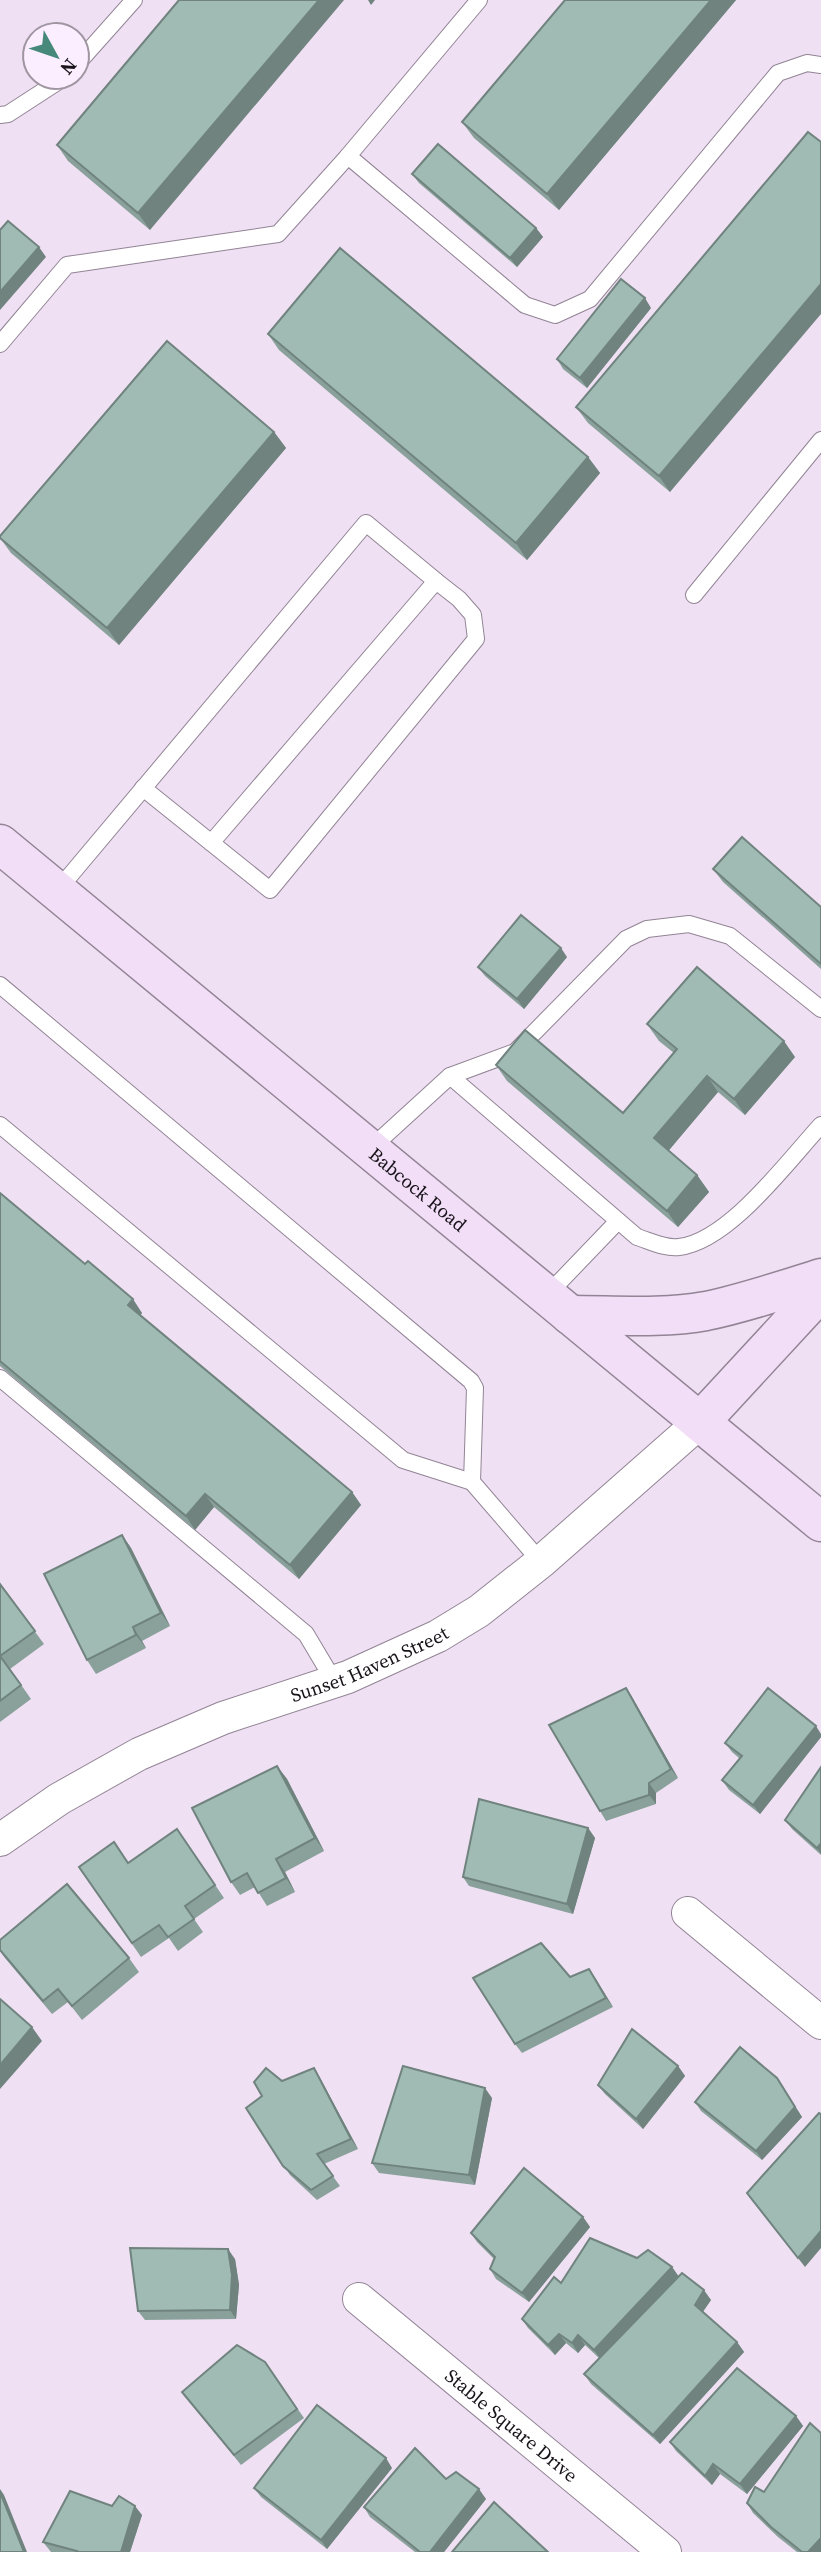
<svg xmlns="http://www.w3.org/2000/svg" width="821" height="2552" font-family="'Source Serif 4',serif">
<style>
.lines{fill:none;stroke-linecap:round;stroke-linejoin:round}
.service-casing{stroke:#928495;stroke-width:18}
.minor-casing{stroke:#928495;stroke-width:34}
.secondary-casing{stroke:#928495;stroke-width:41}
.service{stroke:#fff;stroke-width:16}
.minor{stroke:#fff;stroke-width:32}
.secondary{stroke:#f2def7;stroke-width:38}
.wall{fill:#8aa19b}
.shaded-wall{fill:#70837e}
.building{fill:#a0bbb4;stroke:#70837e;stroke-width:2}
.labels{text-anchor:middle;stroke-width:5;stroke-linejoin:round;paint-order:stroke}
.street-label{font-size:19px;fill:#181219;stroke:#fbeefe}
</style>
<rect width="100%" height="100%" fill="#efe0f3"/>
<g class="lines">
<defs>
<g id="service">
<path d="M479,0L348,156L525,305L555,315L590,299L778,73L807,63L821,65"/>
<path d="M77,64L134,0"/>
<path d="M0,115L8,114L65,77"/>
<path d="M0,344L67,265L278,234L348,156"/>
<path d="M694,595L821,440"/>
<path d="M143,788L270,890L476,639L473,615L459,599L436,581L211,843"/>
<path d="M57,891L366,523L436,581"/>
<path d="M0,985L471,1381L475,1388L472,1482L541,1562"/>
<path d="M450,1076L637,1237C650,1241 666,1249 679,1247C729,1241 787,1162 821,1125"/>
<path d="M0,1125L403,1460L472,1482"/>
<path d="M370,1149L450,1076L515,1052L626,939L647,929L689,924L730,936L821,1009"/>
<path d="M547,1295L618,1221"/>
<path d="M0,1378L306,1634L334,1681"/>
</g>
<g id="minor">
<path id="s1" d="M0,1840L59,1799L139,1754L223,1718L348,1677L438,1636L479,1611L541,1562L700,1422"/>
<path d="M688,1913L821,2023"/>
<path id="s2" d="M359,2299L665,2552"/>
</g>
<g id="secondary">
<path id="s3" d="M0,844L821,1522"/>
<path d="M570,1315C615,1315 662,1319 706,1311C745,1303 783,1290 821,1278"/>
<path d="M700,1422L821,1291"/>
</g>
</defs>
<!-- service casing -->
<use href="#service" class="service-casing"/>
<!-- minor casing -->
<use href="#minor" class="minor-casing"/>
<!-- secondary casing -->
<use href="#secondary" class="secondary-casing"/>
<!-- service -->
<use href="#service" class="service"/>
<!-- minor -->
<use href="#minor" class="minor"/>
<!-- secondary -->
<use href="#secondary" class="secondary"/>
</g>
<!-- wall -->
<g class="wall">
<path d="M179,0L150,230L68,161L57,145Z"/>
<path d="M565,0H736L559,210L474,138L462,122Z"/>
<path d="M821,142L670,492L588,423L576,407Z"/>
<path d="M412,174L536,228L543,237L517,267L419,183Z"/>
<path d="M651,308L587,388L563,369L557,359Z"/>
<path d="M268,334L588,457L600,473L527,560L279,350Z"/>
<path d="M274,432L286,448L119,645L11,553L0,538Z"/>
<path d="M713,869L821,907V969L723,882Z"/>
<path d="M567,957L524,1009L485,976L478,967Z"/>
<path d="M647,1024L795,1057L745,1115L718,1092L668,1151L697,1175L709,1192L678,1227L507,1081L496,1065L623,1113L674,1053L659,1041Z"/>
<path d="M0,1193L142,1313L140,1315L352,1492L361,1505L299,1579L214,1507L195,1530L0,1366Z"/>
<path d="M122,1535L131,1548L170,1626L142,1641L146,1648L96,1674L87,1660Z"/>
<path d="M0,1584L44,1644L10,1669L31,1699L0,1722Z"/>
<path d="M626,1688L632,1697L678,1778L656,1793V1804L606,1821L600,1811Z"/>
<path d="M821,1734V1737L760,1814L729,1790L722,1780L739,1758L732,1752L725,1743Z"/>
<path d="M277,1766L287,1779L324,1851L285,1872L295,1892L267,1906L255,1887L240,1895L231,1882Z"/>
<path d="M821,1767V1855L792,1829L785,1820Z"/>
<path d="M588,1828L595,1838L573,1914L469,1886L463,1877Z"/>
<path d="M177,1829L224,1898L194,1919L203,1932L178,1951L169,1938L141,1957L79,1867L128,1863Z"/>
<path d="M0,1940L129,1958L139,1972L82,2020L68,2002L52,2014L5,1958L0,1951Z"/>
<path d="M589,1969L613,2007L522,2053L515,2044Z"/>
<path d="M678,2066L685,2076L643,2129L605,2094L598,2085Z"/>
<path d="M314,2068L320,2078L358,2149L324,2164L340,2186L317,2200L290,2175L246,2108L282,2081Z"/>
<path d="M777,2078L802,2117L762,2160L701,2111L695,2102Z"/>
<path d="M492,2098L475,2185L379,2173L372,2163Z"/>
<path d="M583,2217L590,2227L529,2302L496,2279L490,2269L494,2259L477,2242L471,2233Z"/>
<path d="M637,2258L672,2267L679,2277L711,2300L703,2312L737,2342L744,2352L660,2444L591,2384L584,2374L600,2359L585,2345L578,2353L566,2343L555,2355L528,2328L522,2319L561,2283Z"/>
<path d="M235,2259L239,2285L236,2319L145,2320L138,2311Z"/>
<path d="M265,2362L304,2418L241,2465L182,2392Z"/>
<path d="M796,2416L803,2426L747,2494L720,2474L712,2485L676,2451L670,2442Z"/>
<path d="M392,2468L327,2549L261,2497L254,2488Z"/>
<path d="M446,2479L486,2499L444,2552H415L370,2517L364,2507Z"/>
<path d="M764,2492L821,2552H797L778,2537L753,2513L747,2503Z"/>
<path d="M142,2515L130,2552H51L43,2542Z"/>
</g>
<!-- shaded-wall -->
<g class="shaded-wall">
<path d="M319,0H344L150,230L138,213Z"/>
<path d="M368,0H375L371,5Z"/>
<path d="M711,0H736L559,210L547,194Z"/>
<path d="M536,228L543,237L517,267L510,258Z"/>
<path d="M39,247L46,257L0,310V292Z"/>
<path d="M821,284V314L670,492L659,476Z"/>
<path d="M645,298L651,308L587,388L580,378Z"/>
<path d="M274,432L286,448L119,645L107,628Z"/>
<path d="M588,457L600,473L527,560L516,543Z"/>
<path d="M561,948L567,957L524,1009L517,999Z"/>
<path d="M784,1041L795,1057L745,1115L734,1099Z"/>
<path d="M707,1076L718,1092L665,1155L654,1138Z"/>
<path d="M697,1175L709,1192L678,1227L667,1211Z"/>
<path d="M133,1299L142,1313L138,1318L128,1305Z"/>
<path d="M352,1492L361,1505L299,1579L290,1565Z"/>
<path d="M205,1494L214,1507L195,1530L186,1516Z"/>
<path d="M122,1535L131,1548L170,1626L161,1613Z"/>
<path d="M133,1627L142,1641L146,1648L136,1635Z"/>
<path d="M626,1688L632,1697L678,1778L671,1769Z"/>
<path d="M816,1726L821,1734V1737L760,1814L753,1805Z"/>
<path d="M277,1766L287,1779L324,1851L315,1838Z"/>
<path d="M649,1783L656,1793V1804L649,1795Z"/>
<path d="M588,1828L595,1838L573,1914L567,1904Z"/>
<path d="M821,1843V1854L817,1848Z"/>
<path d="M276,1859L285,1872L295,1892L286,1878Z"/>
<path d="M589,1969L596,1979L613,2007L606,1998Z"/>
<path d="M32,2027L42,2041L0,2089V2065Z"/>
<path d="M678,2066L685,2076L643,2129L636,2119Z"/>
<path d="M314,2068L320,2078L358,2149L351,2139Z"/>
<path d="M777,2078L802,2117L762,2160L756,2151Z"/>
<path d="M485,2088L492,2098L475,2185L469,2175Z"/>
<path d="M583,2217L590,2227L529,2302L522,2293Z"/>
<path d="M821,2231V2248L805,2267L798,2258Z"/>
<path d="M228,2249L235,2259L239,2285L236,2319L230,2310Z"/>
<path d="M672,2267L679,2277L601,2360L594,2350Z"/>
<path d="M704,2290L711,2300L701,2314L695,2305Z"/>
<path d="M559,2334L566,2343L555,2355L548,2345Z"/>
<path d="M578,2335L585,2345L578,2353L572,2343Z"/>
<path d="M737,2342L744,2352L660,2444L653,2435Z"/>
<path d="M796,2416L803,2426L747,2494L740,2484Z"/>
<path d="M386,2458L392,2468L327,2549L321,2540Z"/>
<path d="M713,2464L720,2474L712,2485L705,2476Z"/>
<path d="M0,2489L4,2495L27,2552H24L0,2492Z"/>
<path d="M479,2489L486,2499L444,2552H430Z"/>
<path d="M135,2506L142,2515L130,2552H121Z"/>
<path d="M821,2538V2552H808Z"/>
</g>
<!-- building -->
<g class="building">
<path d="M179,0H319L138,213L57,145Z"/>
<path d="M565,0H711L547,194L462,122Z"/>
<path d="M808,132L821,142V284L659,476L576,407Z"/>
<path d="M438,144L536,228L510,258L412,174Z"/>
<path d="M8,221L39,247L0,292V230Z"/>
<path d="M340,248L588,457L516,543L268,334Z"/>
<path d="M621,279L645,298L580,378L557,359Z"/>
<path d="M167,341L274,432L107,628L0,538V536Z"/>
<path d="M742,837L821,907V964L713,869Z"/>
<path d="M521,915L561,948L517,999L478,967Z"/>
<path d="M697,967L784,1041L734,1099L707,1076L654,1138L697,1175L667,1211L496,1065L525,1030L623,1113L677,1049L647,1024Z"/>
<path d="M0,1193L85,1264L88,1261L133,1299L128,1305L352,1492L290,1565L205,1494L186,1516L0,1361Z"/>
<path d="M122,1535L161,1613L133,1627L136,1635L87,1660L44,1574Z"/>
<path d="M0,1584L35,1631L0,1656Z"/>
<path d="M0,1656L21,1685L0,1701Z"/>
<path d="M626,1688L671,1769L649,1783V1795L600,1811L549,1725Z"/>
<path d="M768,1688L816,1726L753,1805L722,1780L742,1756L725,1743Z"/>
<path d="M277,1766L315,1838L276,1859L286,1878L258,1893L247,1873L231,1882L192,1808Z"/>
<path d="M821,1767V1843L817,1848L785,1820Z"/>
<path d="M479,1799L588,1828L567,1904L463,1877Z"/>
<path d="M177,1829L215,1885L185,1906L194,1919L168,1937L159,1925L132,1943L79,1867L114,1842L128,1863Z"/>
<path d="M67,1884L129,1958L72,2006L58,1989L43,2001L0,1950V1940Z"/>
<path d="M541,1943L570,1977L589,1969L606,1998L515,2044L473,1978Z"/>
<path d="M0,1999L32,2027L0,2065Z"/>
<path d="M632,2029L678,2066L636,2119L598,2085Z"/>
<path d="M740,2047L777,2078L795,2107L756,2151L695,2102Z"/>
<path d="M403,2066L485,2088L469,2175L372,2163Z"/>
<path d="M266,2068L282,2081L314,2068L351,2139L317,2154L333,2176L311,2190L283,2166L246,2108L262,2096L254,2082Z"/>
<path d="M819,2113L821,2114V2231L798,2258L747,2193Z"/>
<path d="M524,2168L583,2217L522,2293L490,2269L495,2257L471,2233Z"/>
<path d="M590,2238L637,2258L648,2250L672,2267L594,2350L578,2335L572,2343L559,2334L548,2345L522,2319L554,2277L561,2283Z"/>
<path d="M130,2248L228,2249L232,2275L230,2310L138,2311Z"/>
<path d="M682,2273L704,2290L695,2305L737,2342L653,2435L584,2374Z"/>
<path d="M237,2345L265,2362L297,2409L234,2455L182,2392Z"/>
<path d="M737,2368L796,2416L740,2484L713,2464L705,2476L670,2442Z"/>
<path d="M317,2405L386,2458L321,2540L254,2488Z"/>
<path d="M810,2423L821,2433V2538L808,2552H802L771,2527L747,2503L755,2487L764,2492Z"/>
<path d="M415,2448L446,2479L456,2472L479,2489L430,2552H420L364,2507Z"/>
<path d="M70,2491L112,2506L119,2496L135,2506L121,2552H76L77,2551L43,2542Z"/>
<path d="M0,2492L24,2552H0Z"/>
<path d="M494,2502L548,2552H452Z"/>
</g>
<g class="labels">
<!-- street labels -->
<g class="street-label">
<text dy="7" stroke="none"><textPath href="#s3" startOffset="542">Babcock Road</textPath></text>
<text dy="7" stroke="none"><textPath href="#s1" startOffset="411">Sunset Haven Street</textPath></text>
<text dy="7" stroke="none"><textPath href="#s2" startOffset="198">Stable Square Drive</textPath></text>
</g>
</g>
<!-- north arrow -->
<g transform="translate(56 56) rotate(130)"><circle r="33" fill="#fbeefe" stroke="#a096a2" stroke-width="2"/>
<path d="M0-5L12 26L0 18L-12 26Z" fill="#46887a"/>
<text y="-10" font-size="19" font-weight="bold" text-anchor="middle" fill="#181219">N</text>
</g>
</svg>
